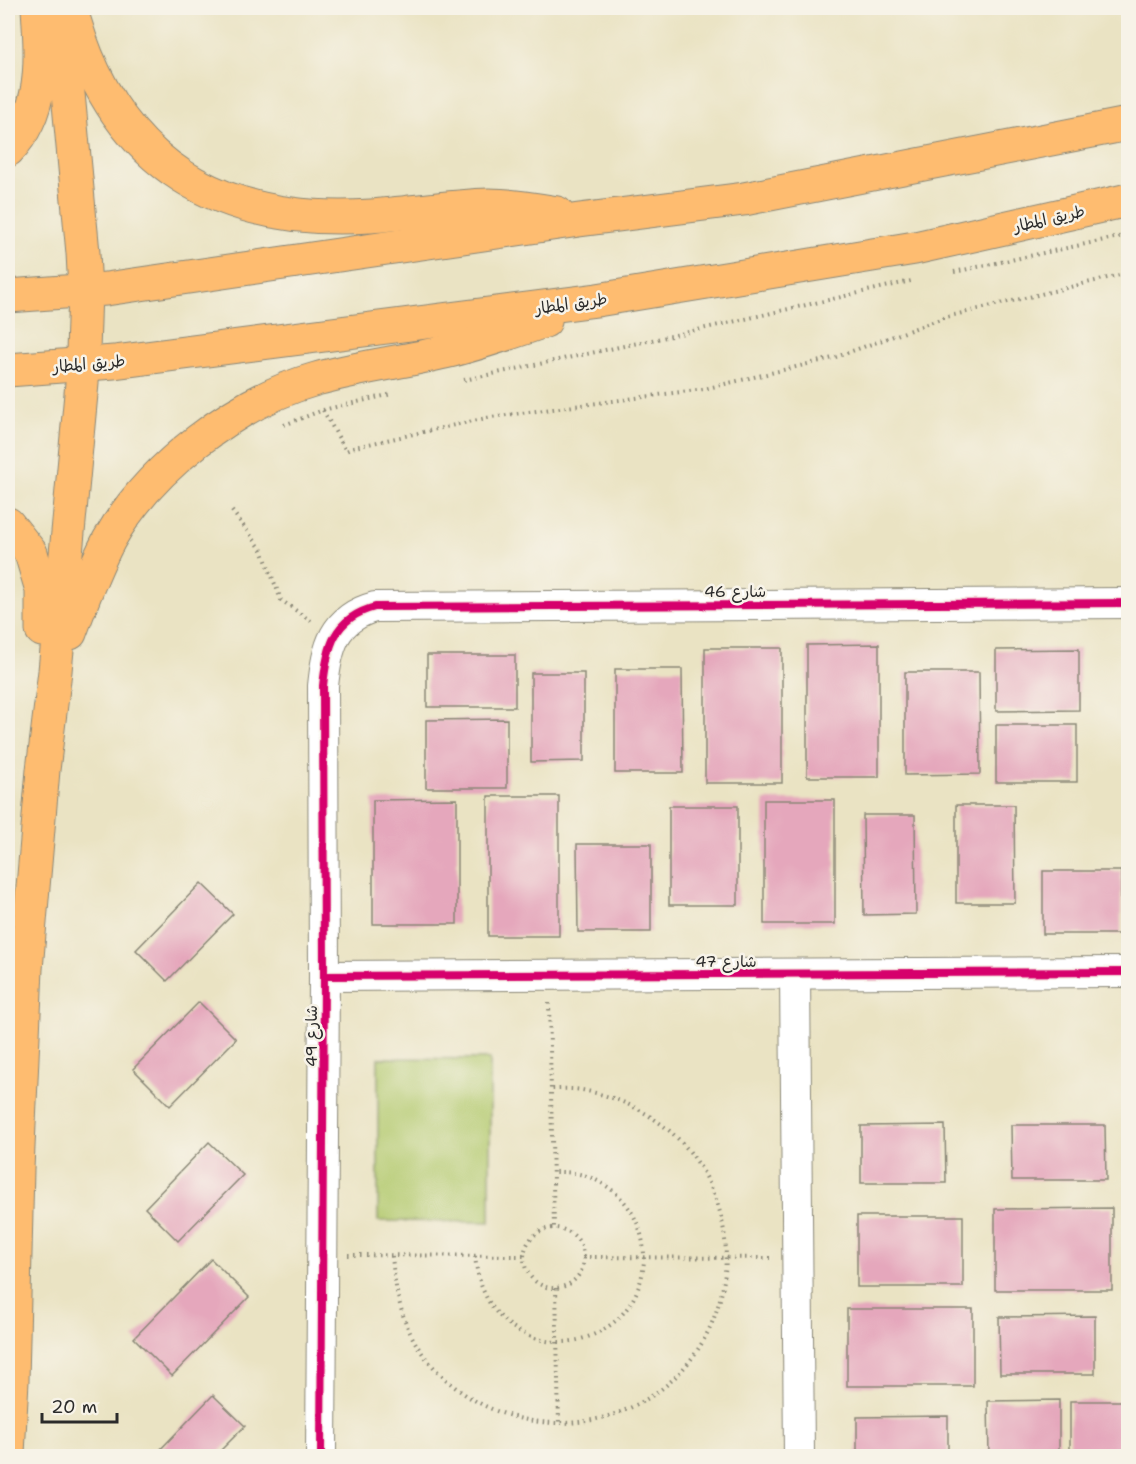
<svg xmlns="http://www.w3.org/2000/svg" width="1136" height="1464" font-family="'Shantell Sans','Playpen Sans Arabic',sans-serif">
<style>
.green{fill:#b4ca6f;stroke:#707a4d;stroke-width:1.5}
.building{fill:#e5a7bc}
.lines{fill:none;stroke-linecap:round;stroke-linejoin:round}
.minor-casing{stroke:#8a8777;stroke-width:32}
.trunk-casing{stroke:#8a8777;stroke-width:35}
.path{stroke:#8a8777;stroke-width:4;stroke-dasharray:1.5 4.5;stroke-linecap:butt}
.minor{stroke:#fff;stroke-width:30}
.trunk{stroke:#febc70;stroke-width:33}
.cycleway-casing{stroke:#f7f3e8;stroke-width:11}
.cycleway{stroke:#d6006c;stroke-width:8}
.labels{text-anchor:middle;stroke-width:5;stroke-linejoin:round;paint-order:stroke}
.street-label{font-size:16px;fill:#2b2b2b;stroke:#f7f3e8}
</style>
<rect width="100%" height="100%" fill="#f7f3e8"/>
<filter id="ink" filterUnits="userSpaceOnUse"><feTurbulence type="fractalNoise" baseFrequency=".0167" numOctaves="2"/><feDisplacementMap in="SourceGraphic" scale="12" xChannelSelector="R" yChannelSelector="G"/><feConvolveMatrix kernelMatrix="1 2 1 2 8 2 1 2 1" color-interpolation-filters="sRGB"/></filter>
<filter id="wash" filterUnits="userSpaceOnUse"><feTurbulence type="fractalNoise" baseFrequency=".008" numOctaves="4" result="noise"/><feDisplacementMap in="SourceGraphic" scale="24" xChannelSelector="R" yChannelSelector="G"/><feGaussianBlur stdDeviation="1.35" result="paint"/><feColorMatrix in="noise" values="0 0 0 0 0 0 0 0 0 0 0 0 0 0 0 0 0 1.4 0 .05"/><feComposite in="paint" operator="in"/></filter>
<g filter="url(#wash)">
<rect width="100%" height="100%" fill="#eae3c3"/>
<!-- green -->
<path class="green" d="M378,1058L490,1059V1222L378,1221Z"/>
<g id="blocks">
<!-- building -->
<g class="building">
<path d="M879,644V777H807V645Z"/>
<rect x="705" y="648" width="77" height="135"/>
<path d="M1079,649V710L996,711V650Z"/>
<rect x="427" y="655" width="88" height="52"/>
<path d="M615,669H682L683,773H615Z"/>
<path d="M905,672H979L980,774L905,775Z"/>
<path d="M531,673H584V761L531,762Z"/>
<path d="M507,719V788H426V720Z"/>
<rect x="996" y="725" width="81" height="57"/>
<rect x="488" y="796" width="71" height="140"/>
<path d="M457,799V924H373V800Z"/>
<rect x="764" y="800" width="71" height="124"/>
<path d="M956,805H1014L1015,903H956Z"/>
<rect x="669" y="806" width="69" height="99"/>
<path d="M863,815H915L916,914L864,915Z"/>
<path d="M577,844H651V932H578Z"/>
<rect x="1043" y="871" width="78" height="63"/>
<path d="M201,883L233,914L167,981L136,950Z"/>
<path d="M199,1002L236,1039L170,1106L133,1069Z"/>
<path d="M945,1125L946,1183H861V1126Z"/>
<path d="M1011,1125H1105L1106,1180H1012Z"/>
<path d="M209,1142L243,1175L178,1241L145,1208Z"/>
<path d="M1112,1208V1290H995V1209Z"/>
<rect x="857" y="1216" width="106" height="71"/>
<path d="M211,1259L249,1297L172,1376L134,1338Z"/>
<rect x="847" y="1309" width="126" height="77"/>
<path d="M1095,1316V1374H1000L999,1317Z"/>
<path d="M213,1395L245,1426L215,1456H154Z"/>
<path d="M1059,1400V1456H989L988,1401Z"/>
<rect x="1070" y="1401" width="57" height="55"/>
<path d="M948,1416V1456H857V1417Z"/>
</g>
</g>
</g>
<g filter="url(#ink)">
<use href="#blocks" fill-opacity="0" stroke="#8a8777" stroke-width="1.5"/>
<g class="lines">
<defs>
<g id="minor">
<path d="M795,974L799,1456"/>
<path d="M324,976L1128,972"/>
<path d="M321,1456L324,976L323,686C327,648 333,618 375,607L1128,603"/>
</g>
<g id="trunk">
<path d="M74,20C117,166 222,226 371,216C410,213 450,206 489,205C512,205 534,209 557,213"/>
<path d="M8,150C46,111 41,57 38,8"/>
<path d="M8,296L106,289L579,220L744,199L1128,124"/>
<path d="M8,370L114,362L597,300L915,248L1128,200"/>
<path d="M8,524L31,553L42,590V630"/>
<path d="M70,633C82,601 93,570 109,540C149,468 237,401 316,379C358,367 402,362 445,352C479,344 512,332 545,321"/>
<path d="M8,1453L12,1381L17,1169L26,969L43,770L55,671L82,383L85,290L83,253L60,8"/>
</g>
</defs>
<!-- minor casing -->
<use href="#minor" class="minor-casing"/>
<!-- trunk casing -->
<use href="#trunk" class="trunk-casing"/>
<!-- path -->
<g class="path">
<path d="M954,272L1128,235"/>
<path d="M464,380L671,336L911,281"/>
<path d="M323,410L392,394"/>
<path d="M284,425L323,410L346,451L355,447L491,417L704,389L833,358L946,317L1128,273"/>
<path d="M232,511L262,550L281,600L311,621"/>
<path d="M549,1003L554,1227"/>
<circle cx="554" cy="1258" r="30"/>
<path d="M348,1255L524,1256"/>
<path d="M392,1256C395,1289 401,1322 420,1350C500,1464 677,1441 718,1306C732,1262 727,1216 705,1175C681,1130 636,1101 587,1091C575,1088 563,1089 551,1089"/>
<path d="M475,1256C478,1288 491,1315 519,1331C538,1342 561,1345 581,1339C661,1317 666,1207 589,1177C577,1172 565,1172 553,1172"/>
<path d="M583,1257L770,1258"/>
<path d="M556,1288L559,1425"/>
</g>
<!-- minor -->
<use href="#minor" class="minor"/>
<!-- trunk -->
<use href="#trunk" class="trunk"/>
<defs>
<g id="cycleway">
<path d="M324,976L1128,972"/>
<path d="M321,1456L324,976L323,686C327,648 333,618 375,607L1128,603"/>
</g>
</defs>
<!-- cycleway casing -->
<use href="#cycleway" class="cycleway-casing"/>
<!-- cycleway -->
<use href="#cycleway" class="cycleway"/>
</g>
</g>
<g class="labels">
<!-- street labels -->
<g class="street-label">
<text transform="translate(1049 218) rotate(-13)" y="6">طريق المطار</text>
<text transform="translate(571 303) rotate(-8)" y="6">طريق المطار</text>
<text transform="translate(89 363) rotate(-5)" y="6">طريق المطار</text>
<text x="735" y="597">شارع 46</text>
<text x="726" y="967">شارع 47</text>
<text transform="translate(311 1036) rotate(-90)" y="6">شارع 49</text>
</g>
</g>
<!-- margin -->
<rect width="1136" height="1464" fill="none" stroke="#f7f3e8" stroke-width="30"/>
<!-- scale -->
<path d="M42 1413v9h75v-9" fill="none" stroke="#2b2b2b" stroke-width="3"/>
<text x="51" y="1413" font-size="18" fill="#2b2b2b" stroke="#f7f3e8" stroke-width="4.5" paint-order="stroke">20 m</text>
</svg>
